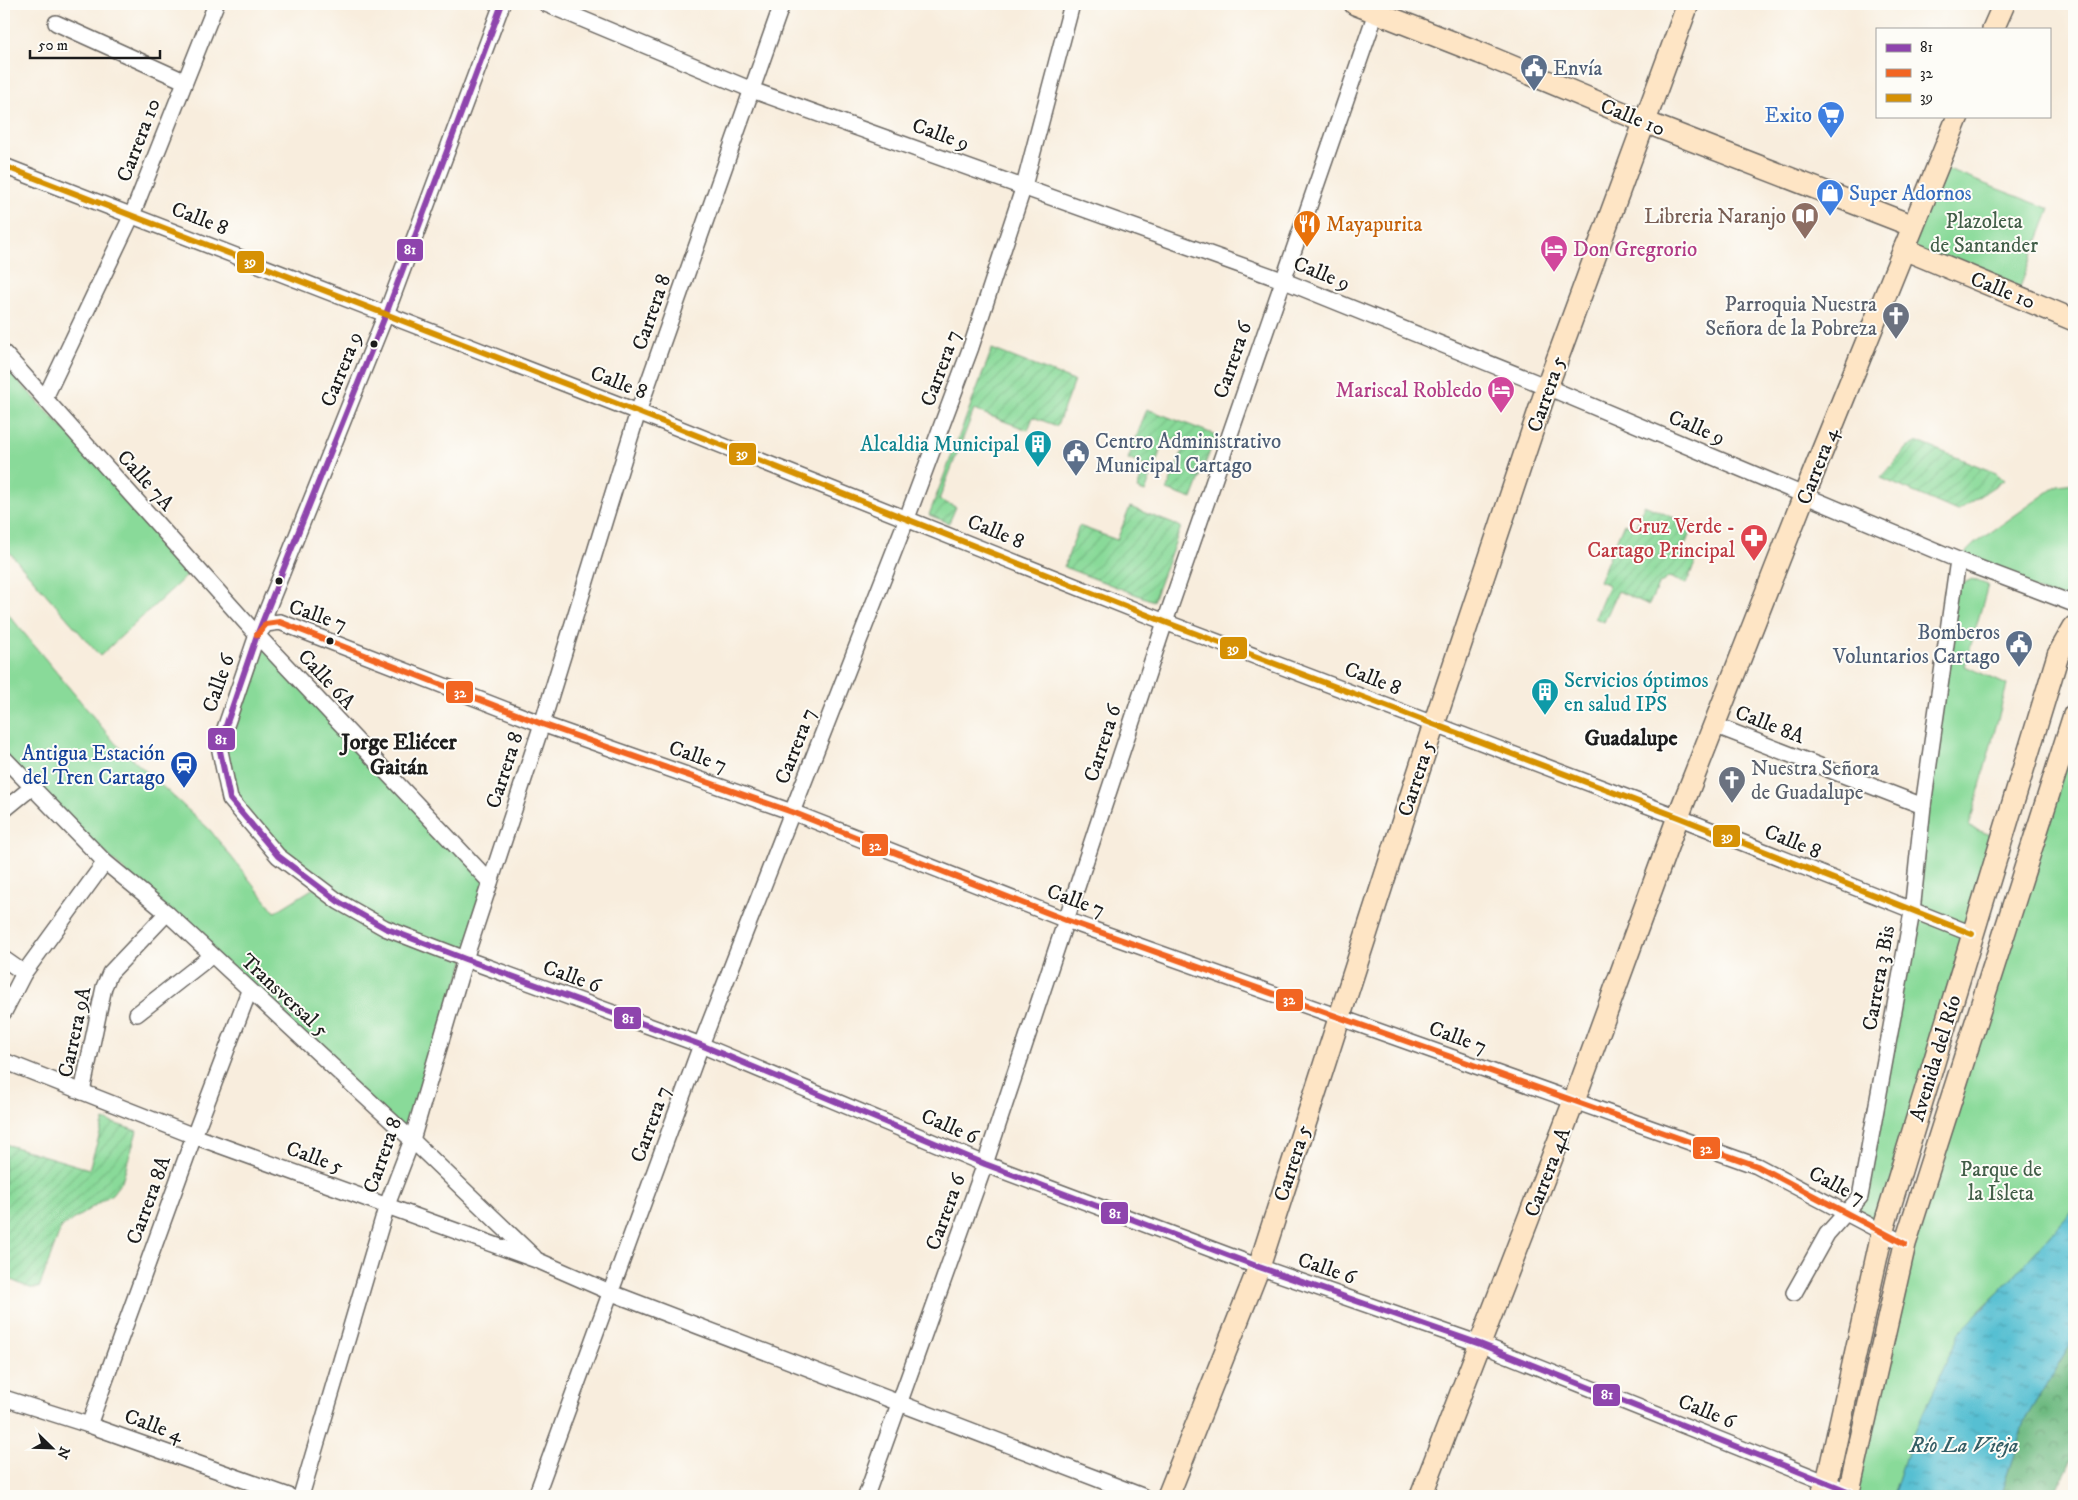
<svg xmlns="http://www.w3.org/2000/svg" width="2078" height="1500" font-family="'IM FELL DW Pica',serif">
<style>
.green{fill:#89da99;stroke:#527b5a}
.forest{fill:url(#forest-crowns);stroke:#456b4e}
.garden{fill:url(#garden-furrows);stroke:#527b5a}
.water{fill:url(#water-ripples);stroke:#396e77}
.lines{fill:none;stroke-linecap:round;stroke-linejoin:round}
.minor-casing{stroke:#696560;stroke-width:18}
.secondary-casing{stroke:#696560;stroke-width:24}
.minor{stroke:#fff;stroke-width:15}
.secondary{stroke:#fee5c5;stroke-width:21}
.bus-1-casing{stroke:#fdfcf7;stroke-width:10}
.bus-2-casing{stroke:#fdfcf7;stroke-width:10}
.bus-3-casing{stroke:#fdfcf7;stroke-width:10}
.bus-1{stroke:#8e44ad;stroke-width:6}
.bus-2{stroke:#f26522;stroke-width:6}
.bus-3{stroke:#d69104;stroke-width:6}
.bus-dot{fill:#1c1c1c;stroke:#fdfcf7;stroke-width:2}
.labels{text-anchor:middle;stroke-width:4;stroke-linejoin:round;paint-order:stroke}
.service-label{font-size:21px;fill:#4e5e75;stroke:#fdfcf7;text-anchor:start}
.shop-label{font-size:21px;fill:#366cbe;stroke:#fdfcf7;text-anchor:end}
.street-label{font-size:21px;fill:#1c1c1c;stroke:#fdfcf7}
.education-label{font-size:21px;fill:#785e54;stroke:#fdfcf7;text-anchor:end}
.park-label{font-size:21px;fill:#425e48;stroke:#fdfcf7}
.food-label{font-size:21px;fill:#c56008;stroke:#fdfcf7;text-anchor:start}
.hotel-label{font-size:21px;fill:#b23c85;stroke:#fdfcf7;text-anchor:start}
.worship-label{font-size:21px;fill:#5b616d;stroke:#fdfcf7;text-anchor:end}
.culture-label{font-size:21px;fill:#0d838f;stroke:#fdfcf7;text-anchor:end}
.health-label{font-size:21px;fill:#be3a42;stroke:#fdfcf7;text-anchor:end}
.transit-label{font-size:21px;fill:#164399;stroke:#fdfcf7;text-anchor:end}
.neighbourhood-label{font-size:22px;font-weight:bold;fill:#1c1c1c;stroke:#fdfcf7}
.water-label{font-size:22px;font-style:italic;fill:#335d65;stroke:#fdfcf7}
.line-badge{stroke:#fdfcf7;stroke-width:2}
.badge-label{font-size:14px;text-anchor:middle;font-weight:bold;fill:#fff}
</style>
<defs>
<pattern id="forest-crowns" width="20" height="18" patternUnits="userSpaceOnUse" patternTransform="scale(1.25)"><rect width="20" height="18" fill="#6eba81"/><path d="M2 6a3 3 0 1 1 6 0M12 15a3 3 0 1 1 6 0" fill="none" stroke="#5a9669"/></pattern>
<pattern id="garden-furrows" width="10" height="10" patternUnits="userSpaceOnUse" patternTransform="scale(1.25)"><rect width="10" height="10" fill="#89da99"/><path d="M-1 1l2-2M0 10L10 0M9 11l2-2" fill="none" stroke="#76ba83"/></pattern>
<pattern id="water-ripples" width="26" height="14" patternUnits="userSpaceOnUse" patternTransform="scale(1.25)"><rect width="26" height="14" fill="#56bfd2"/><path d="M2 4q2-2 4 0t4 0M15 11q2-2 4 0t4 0" fill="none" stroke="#469aaa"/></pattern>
</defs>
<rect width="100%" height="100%" fill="#fdfcf7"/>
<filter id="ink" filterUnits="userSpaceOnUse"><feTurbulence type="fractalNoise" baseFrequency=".02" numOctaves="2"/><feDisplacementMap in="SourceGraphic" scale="10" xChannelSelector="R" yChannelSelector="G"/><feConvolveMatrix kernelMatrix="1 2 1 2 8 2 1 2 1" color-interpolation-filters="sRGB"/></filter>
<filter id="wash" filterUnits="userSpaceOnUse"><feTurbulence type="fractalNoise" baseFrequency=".0096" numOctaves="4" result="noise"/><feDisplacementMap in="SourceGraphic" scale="20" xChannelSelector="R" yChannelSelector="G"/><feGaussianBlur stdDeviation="1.12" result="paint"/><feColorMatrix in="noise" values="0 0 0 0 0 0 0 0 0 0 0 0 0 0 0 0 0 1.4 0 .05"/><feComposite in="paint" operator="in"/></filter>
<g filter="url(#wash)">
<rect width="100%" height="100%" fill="#f8eddd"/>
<!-- green -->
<g class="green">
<path d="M1938,166L2050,209L2017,295L1904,249Z"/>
<path d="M4,366L196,567L100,656L4,546Z"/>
<path d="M2074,483V604L1958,560L1974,544L2058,485Z"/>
<path d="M1972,579L1988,585L1965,666L2007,685L1969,827L2002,839L1882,1233L1846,1214L1860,1197L1912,912L1954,588Z"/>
<path d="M4,609L115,743L210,830L275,912L317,886L230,799L219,746L257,635L490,882L407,1136L4,758Z"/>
<path d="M2074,715V1209L2002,1289L1980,1310L1910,1443L1893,1496H1862L1850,1492L1905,1244Z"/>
</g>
<!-- forest -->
<path class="forest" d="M2074,1338V1452L2054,1496H2000L2026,1418Z"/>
<!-- garden -->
<g class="garden">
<path d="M992,349L1074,381L1057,426L1033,417L1028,430L974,410L939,500L956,507L949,523L929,515Z"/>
<path d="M1147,409L1216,435L1192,499L1167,490L1185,445L1166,437L1145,492L1137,489L1145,466L1128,459Z"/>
<path d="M1918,442L1996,473L2004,480L1957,511L1881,478L1907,448Z"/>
<path d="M1644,505L1693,526L1683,550L1698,556L1686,584L1669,577L1658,585L1649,605L1618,591L1604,622L1595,618L1609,585L1599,581L1624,523L1635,528Z"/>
<path d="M1130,507L1181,527L1153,601L1064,567L1079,526L1117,540Z"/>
<path d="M104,1120L137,1131L122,1181L112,1194L61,1228L39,1288H30L4,1277V1142L8,1145L89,1169Z"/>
</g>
<!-- water -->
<path class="water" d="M2074,1209V1338L2026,1418L2000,1496H1893L1910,1443L1960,1332L2002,1289Z"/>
</g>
<g filter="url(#ink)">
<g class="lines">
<defs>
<g id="minor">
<path d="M502,4L386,314L257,635L219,746L230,799L278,856L339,902L385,928L465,959L701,1045L985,1164L1259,1267L1480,1344L1850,1492"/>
<path d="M546,4L752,90L1282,280L1535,382L1958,560L2074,604"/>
<path d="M56,23L184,81"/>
<path d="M4,166L638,412L1165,622L1678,817L1972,934"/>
<path d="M4,353L257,635L490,882"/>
<path d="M45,398L132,215L216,4"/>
<path d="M258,634L266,624L280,622L542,724L792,812L1066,920L1757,1166L1905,1244"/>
<path d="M1714,725L1923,806"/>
<path d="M4,758L105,862L167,913L412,1140L534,1257"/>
<path d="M4,810L31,788"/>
<path d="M4,959L24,973"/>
<path d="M4,1012L24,973L105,862"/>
<path d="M137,1014L211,956"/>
<path d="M4,1061L194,1136L539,1261L612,1293L1142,1496"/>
<path d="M82,1092L104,987L110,973L167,913"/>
<path d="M1794,1293L1827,1234L1860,1197L1912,912L1923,806L1958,560"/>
<path d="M4,1398L89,1425L289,1496"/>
<path d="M89,1425L194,1136L249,991"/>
<path d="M301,1496L387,1205L412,1140L465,959L542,724L638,412L782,4"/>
<path d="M536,1496L701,1045L907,518L971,347L1024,186L1072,4"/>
<path d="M866,1496L985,1164L1165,622L1379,4"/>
</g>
<g id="secondary">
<path d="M1355,4L1480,53L1645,122L1913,226"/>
<path d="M1993,29L2004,4"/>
<path d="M1904,249L2074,320"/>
<path d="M1168,1496L1259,1267L1434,724L1547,387L1688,4"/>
<path d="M1421,1496L1574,1101L1678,817L1804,496L1958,116"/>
<path d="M1821,1496L1827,1482L1882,1233L2058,655L2074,627"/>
<path d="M1848,1496L1905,1244L2074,715"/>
</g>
</defs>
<!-- minor casing -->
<use href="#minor" class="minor-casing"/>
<!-- secondary casing -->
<use href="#secondary" class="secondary-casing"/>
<!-- minor -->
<use href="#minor" class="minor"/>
<!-- secondary -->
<use href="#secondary" class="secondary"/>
<defs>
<path id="bus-1" d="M502,4L386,314L257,635L219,746L230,799L278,856L339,902L385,928L465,959L701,1045L985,1164L1259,1267L1480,1344L1850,1492"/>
<path id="bus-2" d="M257,635L266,624L280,622L542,724L792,812L1066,920L1757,1166L1905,1244"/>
<path id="bus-3" d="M4,166L638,412L1165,622L1678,817L1972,934"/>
</defs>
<!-- bus-1 casing -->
<use href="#bus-1" class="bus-1-casing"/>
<!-- bus-2 casing -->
<use href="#bus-2" class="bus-2-casing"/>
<!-- bus-3 casing -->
<use href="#bus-3" class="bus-3-casing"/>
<!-- bus-1 -->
<use href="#bus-1" class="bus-1"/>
<!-- bus-2 -->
<use href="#bus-2" class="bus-2"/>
<!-- bus-3 -->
<use href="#bus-3" class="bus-3"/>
</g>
</g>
<!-- icons -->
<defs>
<symbol id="civic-pin" viewBox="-11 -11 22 30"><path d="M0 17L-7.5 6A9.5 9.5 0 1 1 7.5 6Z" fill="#5c6f8a" stroke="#fdfcf7"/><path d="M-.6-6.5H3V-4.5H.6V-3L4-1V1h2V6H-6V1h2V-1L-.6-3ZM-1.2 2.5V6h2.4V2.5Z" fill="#fff"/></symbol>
<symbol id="supermarket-pin" viewBox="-11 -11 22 30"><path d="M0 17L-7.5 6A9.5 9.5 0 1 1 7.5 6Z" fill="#3f7fe0" stroke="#fdfcf7"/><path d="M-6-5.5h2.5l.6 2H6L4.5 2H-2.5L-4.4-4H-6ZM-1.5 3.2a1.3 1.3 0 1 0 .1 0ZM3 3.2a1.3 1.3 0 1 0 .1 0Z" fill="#fff"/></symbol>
<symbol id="shop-pin" viewBox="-11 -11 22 30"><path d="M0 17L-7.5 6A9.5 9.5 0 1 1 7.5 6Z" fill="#3f7fe0" stroke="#fdfcf7"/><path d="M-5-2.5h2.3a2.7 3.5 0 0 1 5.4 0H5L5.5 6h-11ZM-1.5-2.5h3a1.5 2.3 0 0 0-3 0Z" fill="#fff"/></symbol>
<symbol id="library-pin" viewBox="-11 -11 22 30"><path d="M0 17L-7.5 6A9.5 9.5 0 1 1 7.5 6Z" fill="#8d6e63" stroke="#fdfcf7"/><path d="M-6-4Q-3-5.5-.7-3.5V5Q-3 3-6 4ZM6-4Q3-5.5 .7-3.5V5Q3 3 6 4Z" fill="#fff"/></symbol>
<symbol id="restaurant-pin" viewBox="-11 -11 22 30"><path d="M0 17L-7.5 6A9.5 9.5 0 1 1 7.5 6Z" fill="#e8710a" stroke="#fdfcf7"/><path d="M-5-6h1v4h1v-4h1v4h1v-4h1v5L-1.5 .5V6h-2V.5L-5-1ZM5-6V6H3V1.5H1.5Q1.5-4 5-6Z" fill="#fff"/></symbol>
<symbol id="hotel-pin" viewBox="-11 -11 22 30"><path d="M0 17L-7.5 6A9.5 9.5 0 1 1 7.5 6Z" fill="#d1479c" stroke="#fdfcf7"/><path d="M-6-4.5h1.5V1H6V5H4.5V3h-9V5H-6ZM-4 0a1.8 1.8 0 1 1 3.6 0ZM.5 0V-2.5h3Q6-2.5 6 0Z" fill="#fff"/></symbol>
<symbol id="church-pin" viewBox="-11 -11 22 30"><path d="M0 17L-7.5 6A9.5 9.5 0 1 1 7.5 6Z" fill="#6b7280" stroke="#fdfcf7"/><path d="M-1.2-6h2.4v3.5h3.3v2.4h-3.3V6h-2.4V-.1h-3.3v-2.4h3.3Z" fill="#fff"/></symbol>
<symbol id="building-pin" viewBox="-11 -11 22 30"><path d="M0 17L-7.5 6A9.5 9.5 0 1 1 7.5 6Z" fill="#0f9aa8" stroke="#fdfcf7"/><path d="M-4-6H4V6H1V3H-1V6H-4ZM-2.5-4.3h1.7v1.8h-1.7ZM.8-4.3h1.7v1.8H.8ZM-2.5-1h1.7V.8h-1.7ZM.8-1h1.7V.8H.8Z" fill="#fff"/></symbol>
<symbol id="pharmacy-pin" viewBox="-11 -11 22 30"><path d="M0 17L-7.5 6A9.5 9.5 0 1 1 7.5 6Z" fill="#e0444e" stroke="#fdfcf7"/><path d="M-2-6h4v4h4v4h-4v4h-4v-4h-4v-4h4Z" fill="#fff"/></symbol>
<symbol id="station-pin" viewBox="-11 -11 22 30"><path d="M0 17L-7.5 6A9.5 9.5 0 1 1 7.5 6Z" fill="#1a4fb4" stroke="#fdfcf7"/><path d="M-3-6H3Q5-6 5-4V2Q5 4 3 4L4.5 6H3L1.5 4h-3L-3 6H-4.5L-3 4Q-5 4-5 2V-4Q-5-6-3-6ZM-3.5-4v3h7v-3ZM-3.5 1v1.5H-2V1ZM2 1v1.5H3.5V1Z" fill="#fff"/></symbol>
</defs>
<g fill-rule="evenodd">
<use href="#civic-pin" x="1518" y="52" width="32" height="43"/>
<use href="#supermarket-pin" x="1815" y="99" width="32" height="43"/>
<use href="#shop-pin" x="1814" y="177" width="32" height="43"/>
<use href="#library-pin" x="1789" y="200" width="32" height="43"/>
<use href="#restaurant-pin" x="1291" y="208" width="32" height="43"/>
<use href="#hotel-pin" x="1538" y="233" width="32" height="43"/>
<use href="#church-pin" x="1880" y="300" width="32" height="43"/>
<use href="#hotel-pin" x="1485" y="374" width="32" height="43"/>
<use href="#building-pin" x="1022" y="428" width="32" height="43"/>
<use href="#civic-pin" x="1060" y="437" width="32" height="43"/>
<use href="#pharmacy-pin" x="1738" y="522" width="32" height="43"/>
<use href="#civic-pin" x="2003" y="628" width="32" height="43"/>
<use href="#building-pin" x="1529" y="676" width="32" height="43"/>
<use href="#station-pin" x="168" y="749" width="32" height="43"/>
<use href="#church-pin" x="1716" y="764" width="32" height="43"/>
</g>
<!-- markers -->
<g class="bus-dot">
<circle cx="374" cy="344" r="4.5"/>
<circle cx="279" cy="581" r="4.5"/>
<circle cx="330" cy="641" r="4.5"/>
</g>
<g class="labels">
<!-- service labels -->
<g class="service-label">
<text x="1553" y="75">Envía</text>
<text x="1095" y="448">Centro Administrativo<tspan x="1095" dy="24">Municipal Cartago</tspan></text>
<text x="2000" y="639" text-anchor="end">Bomberos<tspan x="2000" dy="24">Voluntarios Cartago</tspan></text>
</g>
<!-- shop labels -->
<g class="shop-label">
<text x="1812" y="122">Exito</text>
<text x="1849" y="200" text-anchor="start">Super Adornos</text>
</g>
<!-- street labels -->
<g class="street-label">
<text transform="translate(1633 117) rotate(22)" y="7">Calle 10</text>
<text transform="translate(941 134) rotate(20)" y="7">Calle 9</text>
<text transform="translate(138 140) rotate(-69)" y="7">Carrera 10</text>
<text transform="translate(200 218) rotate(21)" y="7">Calle 8</text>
<text transform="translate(1322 273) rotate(22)" y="7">Calle 9</text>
<text transform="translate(2003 290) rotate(22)" y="7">Calle 10</text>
<text transform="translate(651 312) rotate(-71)" y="7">Carrera 8</text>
<text transform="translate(1232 360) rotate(-71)" y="7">Carrera 6</text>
<text transform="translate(940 368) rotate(-70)" y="7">Carrera 7</text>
<text transform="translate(341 369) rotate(-68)" y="7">Carrera 9</text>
<text transform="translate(619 382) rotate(21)" y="7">Calle 8</text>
<text transform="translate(1546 394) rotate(-71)" y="7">Carrera 5</text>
<text transform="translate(1697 427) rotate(23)" y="7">Calle 9</text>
<text transform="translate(1817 466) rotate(-69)" y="7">Carrera 4</text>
<text transform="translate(146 480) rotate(48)" y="7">Calle 7A</text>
<text transform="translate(996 531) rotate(22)" y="7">Calle 8</text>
<text transform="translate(318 615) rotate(19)" y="7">Calle 7</text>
<text transform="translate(1373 678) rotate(21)" y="7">Calle 8</text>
<text transform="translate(327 679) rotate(47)" y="7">Calle 6A</text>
<text transform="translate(218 683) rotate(-71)" y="7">Calle 6</text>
<text transform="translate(1770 724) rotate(21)" y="7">Calle 8A</text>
<text transform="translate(1102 743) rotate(-72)" y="7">Carrera 6</text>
<text transform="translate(795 746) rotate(-69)" y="7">Carrera 7</text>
<text transform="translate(698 756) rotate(19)" y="7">Calle 7</text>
<text transform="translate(504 770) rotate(-72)" y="7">Carrera 8</text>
<text transform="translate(1416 778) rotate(-72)" y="7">Carrera 5</text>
<text transform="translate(1793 841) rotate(22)" y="7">Calle 8</text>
<text transform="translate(1076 900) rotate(20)" y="7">Calle 7</text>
<text transform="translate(572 976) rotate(20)" y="7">Calle 6</text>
<text transform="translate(1878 978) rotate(-80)" y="7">Carrera 3 Bis</text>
<text transform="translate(285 995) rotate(43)" y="7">Transversal 5</text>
<text transform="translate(74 1032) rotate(-78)" y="7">Carrera 9A</text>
<text transform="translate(1458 1037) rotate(20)" y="7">Calle 7</text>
<text transform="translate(1935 1058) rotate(-73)" y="7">Avenida del Río</text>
<text transform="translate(650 1124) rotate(-70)" y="7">Carrera 7</text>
<text transform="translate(950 1126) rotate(23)" y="7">Calle 6</text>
<text transform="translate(382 1155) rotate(-71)" y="7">Carrera 8</text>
<text transform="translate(315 1157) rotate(20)" y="7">Calle 5</text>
<text transform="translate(1292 1163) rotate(-72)" y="7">Carrera 5</text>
<text transform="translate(1547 1172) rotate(-69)" y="7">Carrera 4A</text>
<text transform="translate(1837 1185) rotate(28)" y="7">Calle 7</text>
<text transform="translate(148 1200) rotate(-70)" y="7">Carrera 8A</text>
<text transform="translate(945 1212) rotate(-70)" y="7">Carrera 6</text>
<text transform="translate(1327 1268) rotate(19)" y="7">Calle 6</text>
<text transform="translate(1707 1411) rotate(22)" y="7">Calle 6</text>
<text transform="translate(154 1425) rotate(20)" y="7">Calle 4</text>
</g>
<!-- education labels -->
<g class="education-label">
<text x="1786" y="223">Libreria Naranjo</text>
</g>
<!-- park labels -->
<g class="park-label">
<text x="1984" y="228">Plazoleta<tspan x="1984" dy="24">de Santander</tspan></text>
<text x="2001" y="1176">Parque de<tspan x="2001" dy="24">la Isleta</tspan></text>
</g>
<!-- food labels -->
<g class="food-label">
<text x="1326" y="231">Mayapurita</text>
</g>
<!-- hotel labels -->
<g class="hotel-label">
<text x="1573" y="256">Don Gregrorio</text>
<text x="1482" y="397" text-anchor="end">Mariscal Robledo</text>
</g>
<!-- worship labels -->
<g class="worship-label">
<text x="1877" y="311">Parroquia Nuestra<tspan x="1877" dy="24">Señora de la Pobreza</tspan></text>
<text x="1751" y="775" text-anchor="start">Nuestra Señora<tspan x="1751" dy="24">de Guadalupe</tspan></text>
</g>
<!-- culture labels -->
<g class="culture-label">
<text x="1019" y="451">Alcaldia Municipal</text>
<text x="1564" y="687" text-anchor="start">Servicios óptimos<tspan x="1564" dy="24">en salud IPS</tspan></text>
</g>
<!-- health labels -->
<g class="health-label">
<text x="1735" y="533">Cruz Verde -<tspan x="1735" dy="24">Cartago Principal</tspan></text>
</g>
<!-- transit labels -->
<g class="transit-label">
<text x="165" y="760">Antigua Estación<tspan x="165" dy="24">del Tren Cartago</tspan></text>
</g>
<!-- neighbourhood labels -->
<g class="neighbourhood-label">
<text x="1631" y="745">Guadalupe</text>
<text x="399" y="749">Jorge Eliécer<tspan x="399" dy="25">Gaitán</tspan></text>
</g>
<!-- water labels -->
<g class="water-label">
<text x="1964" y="1452">Río La Vieja</text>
</g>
</g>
<g class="line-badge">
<rect x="396" y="238" width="28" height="24" rx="5" fill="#8e44ad"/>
<rect x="236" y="250" width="29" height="24" rx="5" fill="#d69104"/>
<rect x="728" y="442" width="29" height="24" rx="5" fill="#d69104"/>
<rect x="1219" y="636" width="29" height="24" rx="5" fill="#d69104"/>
<rect x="445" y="680" width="29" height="24" rx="5" fill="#f26522"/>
<rect x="207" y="727" width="29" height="24" rx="5" fill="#8e44ad"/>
<rect x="1712" y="824" width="29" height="24" rx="5" fill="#d69104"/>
<rect x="861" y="833" width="28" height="24" rx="5" fill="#f26522"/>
<rect x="1275" y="988" width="29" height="24" rx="5" fill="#f26522"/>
<rect x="613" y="1006" width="29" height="24" rx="5" fill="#8e44ad"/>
<rect x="1692" y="1136" width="29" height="24" rx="5" fill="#f26522"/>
<rect x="1100" y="1201" width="29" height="24" rx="5" fill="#8e44ad"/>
<rect x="1592" y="1383" width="29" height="24" rx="5" fill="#8e44ad"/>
</g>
<g class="badge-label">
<text x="410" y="254">81</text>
<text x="250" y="266">39</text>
<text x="742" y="458">39</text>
<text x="1233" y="653">39</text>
<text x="460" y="697">32</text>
<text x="221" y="744">81</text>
<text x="1727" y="841">39</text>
<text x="875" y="850">32</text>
<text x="1289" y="1004">32</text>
<text x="628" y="1023">81</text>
<text x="1706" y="1153">32</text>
<text x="1115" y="1218">81</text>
<text x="1607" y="1399">81</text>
</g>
<!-- margin -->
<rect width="2078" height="1500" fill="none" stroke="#fdfcf7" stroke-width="20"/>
<!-- legend -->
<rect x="1876" y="28" width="175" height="90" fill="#fdfcf7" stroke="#a3a29f"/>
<rect x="1886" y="44" width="25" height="8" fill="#8e44ad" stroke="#a3a29f"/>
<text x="1920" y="52" font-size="15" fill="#1c1c1c">81</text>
<rect x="1886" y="69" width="25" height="8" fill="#f26522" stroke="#a3a29f"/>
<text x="1920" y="78" font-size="15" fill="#1c1c1c">32</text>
<rect x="1886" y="94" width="25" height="8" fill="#d69104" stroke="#a3a29f"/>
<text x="1920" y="102" font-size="15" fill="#1c1c1c">39</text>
<!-- north arrow -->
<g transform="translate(52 1448) rotate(113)" stroke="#fdfcf7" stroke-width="4" paint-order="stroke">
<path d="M0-4L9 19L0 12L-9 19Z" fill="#1c1c1c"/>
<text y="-8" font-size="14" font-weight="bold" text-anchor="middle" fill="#1c1c1c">N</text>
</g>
<!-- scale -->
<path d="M30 50v8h130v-8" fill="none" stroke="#1c1c1c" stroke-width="2.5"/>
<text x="38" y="50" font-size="15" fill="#1c1c1c" stroke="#fdfcf7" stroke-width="4" paint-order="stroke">50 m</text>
</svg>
